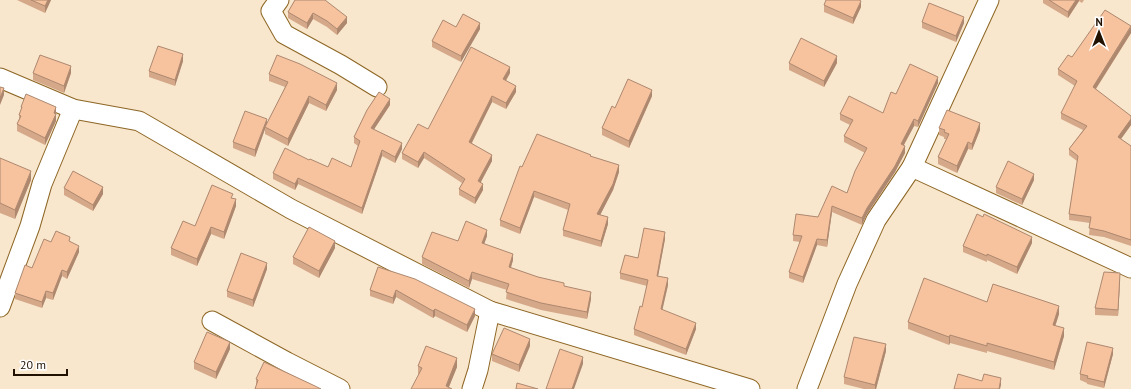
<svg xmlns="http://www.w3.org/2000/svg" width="1131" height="389" font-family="'PT Sans',sans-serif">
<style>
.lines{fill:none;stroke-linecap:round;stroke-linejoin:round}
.minor-casing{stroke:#8d6624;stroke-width:21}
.minor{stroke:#fff;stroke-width:19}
.wall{fill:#d4a889}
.shaded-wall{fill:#ad886f}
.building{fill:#f7c39f;stroke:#ad886f}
</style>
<rect width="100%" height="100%" fill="#f8e6cd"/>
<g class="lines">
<defs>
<g id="minor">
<path d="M279,0L271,11L284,34L341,65L377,87"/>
<path d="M0,78L73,109L139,121L291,209L490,311"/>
<path d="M912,167L989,0"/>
<path d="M0,307L30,226L42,184L73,109"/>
<path d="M212,321L287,362L340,389"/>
<path d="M472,389L478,370L490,311L750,389"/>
<path d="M807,389L847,284L876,220L912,167L1131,268"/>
</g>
</defs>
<!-- minor casing -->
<use href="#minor" class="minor-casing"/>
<!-- minor -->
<use href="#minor" class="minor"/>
</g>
<!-- wall -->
<g class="wall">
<path d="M17,0H51L45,13Z"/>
<path d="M295,0L347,23L337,35L327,27L313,19L307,29L288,18V12Z"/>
<path d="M1043,0H1084L1082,3L1079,1L1068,18L1043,3Z"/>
<path d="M824,5L861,7L853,24L824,12Z"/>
<path d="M922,22L964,23L956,42L922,28Z"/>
<path d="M1131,26V33L1096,89L1131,125L1121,139L1131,146V246L1104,237L1089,235L1090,223L1069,220V214L1077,161L1069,155V149L1083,130L1061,119V113L1075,86L1058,75V69L1072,57Z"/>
<path d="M456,27L480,29L461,62L432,47V41Z"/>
<path d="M183,61L175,86L149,77V71Z"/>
<path d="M789,63H837L824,87L789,70Z"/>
<path d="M33,73H71L64,93L33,80Z"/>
<path d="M510,73L506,81L516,92L506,109L492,102L472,143L492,161L481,182L483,190L475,204L459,195V189L462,183L424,158L418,168L402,159V153L428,129Z"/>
<path d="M269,74L337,90L326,111L309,103L288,146L265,134V129L255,157L233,148V142L267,125L285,87L269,81Z"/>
<path d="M938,83L918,127L914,126L904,145L905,153L895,172L867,214L862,225L832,212L827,247L817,245L803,283L789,278V272L800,242L793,241V235L818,217L847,193L865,153L844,142V136L850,125L840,120V114L883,113L896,94Z"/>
<path d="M652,96L629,148L602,135V128L615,108Z"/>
<path d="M390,105L374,129L402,149L395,163L382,156L362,214L298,184L295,190L273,179V173L309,160L328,167H351L358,146L354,143V137Z"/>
<path d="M21,107H56V121L45,145L17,131V124L19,119V115L21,110Z"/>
<path d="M939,128L980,130L972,150L968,149L957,173L938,164V157L946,139H944V137L939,135Z"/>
<path d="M591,157L619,172L613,190L600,215L608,224L601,247L563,236V230L568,210L534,197L520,234L500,226V220L522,167Z"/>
<path d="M0,158L31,180L15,219L0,213Z"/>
<path d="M1034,180L1022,205L996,193V187Z"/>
<path d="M64,188L103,194L93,211L64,195Z"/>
<path d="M233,198L236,206L224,239L211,234L197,266L171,255V248L195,226Z"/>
<path d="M487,236L484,244L513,260L511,268L564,286L591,299L587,319L541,310L506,299L507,290L472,279L469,288L422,264V257L458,241Z"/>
<path d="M665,239L658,276L668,285L662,310L696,329L686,355L634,335V329L642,307L647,286L620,279V273L638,258Z"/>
<path d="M70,241L79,252L67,279L62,276L53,300L46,298L42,308L15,299V293L32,268L51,242Z"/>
<path d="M1032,243L1017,274L987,260V262L963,252V246Z"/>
<path d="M335,248L319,278L293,264V257Z"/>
<path d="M378,267L475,316L467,332L435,316L433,318L396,297L393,304L370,296V290Z"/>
<path d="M267,269L253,307L227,297V291Z"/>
<path d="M1120,280L1118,316L1095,315V308Z"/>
<path d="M987,302L1059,314L1055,326L1064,336L1054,370L987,351V353L950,343L949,345L908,329V322Z"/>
<path d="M530,346L519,372L492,361V354Z"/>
<path d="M230,349L216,379L194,369V362Z"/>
<path d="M886,351L876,389H864L844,384V377Z"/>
<path d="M1113,354L1104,388L1087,384V383L1080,380V374Z"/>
<path d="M418,366L457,367L449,387L418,375Z"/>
<path d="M256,379L321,389L256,385Z"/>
</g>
<!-- shaded-wall -->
<g class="shaded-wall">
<path d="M48,0H51L45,13V6Z"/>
<path d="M1076,0H1079V1L1068,18V12Z"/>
<path d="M861,1V7L853,24V18Z"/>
<path d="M313,13V19L307,29V23Z"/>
<path d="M347,17V23L337,35V29Z"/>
<path d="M964,17V23L956,42V36Z"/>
<path d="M480,23V29L461,62V56Z"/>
<path d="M1131,27V33L1093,93V87Z"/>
<path d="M183,54V61L175,86V80Z"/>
<path d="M837,56V63L824,87V81Z"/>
<path d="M71,66V73L64,93V86Z"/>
<path d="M510,67V73L503,85V79Z"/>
<path d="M938,77V83L918,127V121Z"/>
<path d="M337,83V90L326,111V105Z"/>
<path d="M516,86V92L506,109V103Z"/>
<path d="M4,88V95L0,105V98Z"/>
<path d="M652,90V96L629,148V141Z"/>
<path d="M309,96V103L288,146V139Z"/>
<path d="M492,96V102L469,148V142Z"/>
<path d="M390,99V105L371,134V128Z"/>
<path d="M56,107V121L45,145V138Z"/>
<path d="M267,119V126L265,127V129L255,157V150Z"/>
<path d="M914,119V126L901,150V144Z"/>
<path d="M1131,119V125L1118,143V137Z"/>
<path d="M980,123V130L972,150V144Z"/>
<path d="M968,142V149L957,173V166Z"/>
<path d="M402,143V149L395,163V157Z"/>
<path d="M905,146V153L895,172L867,214L862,225V218L867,208Z"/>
<path d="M382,150V156L362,214V208Z"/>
<path d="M424,152V158L418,168V162Z"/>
<path d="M492,155V161L478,187V181Z"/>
<path d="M619,165V172L613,190L597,221V214Z"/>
<path d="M31,171V180L15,219V210Z"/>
<path d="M1034,174V180L1022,205V199Z"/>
<path d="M298,178V184L295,190V184Z"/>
<path d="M483,184V190L475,204V198Z"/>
<path d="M103,187V194L93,211V205Z"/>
<path d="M534,191V197L520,234V228Z"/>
<path d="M236,199V206L224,239V232Z"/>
<path d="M832,206V212L827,247V240Z"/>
<path d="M608,217V224L601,247V241Z"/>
<path d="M211,227V234L197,266V259Z"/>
<path d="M487,230V236L482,250V243Z"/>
<path d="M665,232V239L657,282V276Z"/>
<path d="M1032,237V243L1017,274V267Z"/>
<path d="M817,239V245L803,283V277Z"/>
<path d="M335,241V248L319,278V271Z"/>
<path d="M79,246V252L67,279V272Z"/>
<path d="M513,254V260L509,273V267Z"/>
<path d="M267,263V269L253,307V300Z"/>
<path d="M62,270V276L53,300V293Z"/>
<path d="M472,272V279L469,288V281Z"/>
<path d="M1120,273V280L1118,316V310Z"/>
<path d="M668,278V285L661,316V309Z"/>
<path d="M396,290V297L393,304V298Z"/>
<path d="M46,291V298L42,308V302Z"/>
<path d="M591,292V299L587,319V312Z"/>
<path d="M1059,306V314L1053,333V325Z"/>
<path d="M435,309V316L433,318V311Z"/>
<path d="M475,309V316L467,332V325Z"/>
<path d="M696,323V329L686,355V349Z"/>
<path d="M1064,328V336L1054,370V362Z"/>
<path d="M950,335V343L949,345V337Z"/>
<path d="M530,339V346L519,372V365Z"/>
<path d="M230,342V349L216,379V372Z"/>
<path d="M886,344V351L876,389H875V385Z"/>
<path d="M1113,348V354L1104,388V382Z"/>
<path d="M583,357V364L574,389H572Z"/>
<path d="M457,358V367L448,389L446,386Z"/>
<path d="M1001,378V385L1000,389H999Z"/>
</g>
<!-- building -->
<g class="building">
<path d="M31,0H48L45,6Z"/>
<path d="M295,0H325L347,17L337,29L327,21L313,13L307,23L288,12Z"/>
<path d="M826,0H859L861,1L853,18L824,5Z"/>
<path d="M1049,0H1076L1068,12Z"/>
<path d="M929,3L964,17L956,36L922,22Z"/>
<path d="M1105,10L1131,26L1093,87L1131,116V119L1118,137L1131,146V240L1104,231L1089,228L1091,217L1069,214L1078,156L1069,149L1087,126L1061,113L1077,81L1058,69L1068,55L1072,57Z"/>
<path d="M463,14L480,23L461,56L432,41L443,20L456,27Z"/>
<path d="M801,38L837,56L824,81L789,63Z"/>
<path d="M158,46L183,54L175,80L149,71Z"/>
<path d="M471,47L510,67L503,79L516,86L506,103L492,96L469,142L492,155L478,181L483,184L475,198L459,189L465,179L424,152L418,162L402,153L418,124L428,129Z"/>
<path d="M40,55L71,66L64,86L33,73Z"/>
<path d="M277,55L300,64L337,83L326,105L309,96L288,139L265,127L288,82L269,74Z"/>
<path d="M910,64L938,77L918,121L914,119L901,144L905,146L895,166L867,208L862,218L832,206L827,240L817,239L803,277L789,272L802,236L793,235L796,214L818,217L832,186L847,193L855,171L867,148L844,136L853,120L840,114L849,96L883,113L891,92L896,94Z"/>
<path d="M628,79L652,90L629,141L602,128L612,106L615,108Z"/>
<path d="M0,87L4,88L0,98Z"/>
<path d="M379,92L390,99L371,128L402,143L395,157L382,150L362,208L298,178L295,184L273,173L285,148L309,160L310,159L328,167L332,158L351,167L360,141L354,137L367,110Z"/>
<path d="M26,94L56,107L54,113L56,114L45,138L17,124L21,116L19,115L22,107H21Z"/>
<path d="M947,110L980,123L972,144L968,142L957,166L938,157L949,134L944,132L945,130L939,128Z"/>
<path d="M245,111L267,119L255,150L233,142Z"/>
<path d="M537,134L591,155L590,156L619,165L613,184L597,214L608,217L601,241L563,230L570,204L534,191L520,228L500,220L520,166L522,167Z"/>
<path d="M0,158L31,171L15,210L0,203Z"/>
<path d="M1008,161L1034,174L1022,199L996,187Z"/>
<path d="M73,171L103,187L93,205L64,188Z"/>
<path d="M212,185L233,194L231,198L236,199L224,232L211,227L197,259L171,248L183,221L195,226Z"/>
<path d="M977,214L983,217L984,214L1032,237L1017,267L987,254V256L963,246Z"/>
<path d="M466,221L487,230L482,243L513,254L509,267L538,277L564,283V286L591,292L587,312L541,303L506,292L509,284L472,272L469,281L422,257L432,232L458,241Z"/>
<path d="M309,227L335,241L319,271L293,257Z"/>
<path d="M644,228L665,232L657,276L668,278L661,309L696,323L686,349L634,329L640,306L642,307L648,280L620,273L625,255L638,258Z"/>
<path d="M56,231L70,237L69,241L79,246L67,272L62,270L53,293L46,291L42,302L15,293L25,265L32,268L44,239L51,242Z"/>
<path d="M241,253L267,263L253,300L227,291Z"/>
<path d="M378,267L415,279L475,309L467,325L435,309L433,311L396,290L393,298L370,290Z"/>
<path d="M1104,272L1120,273L1118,310L1095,308Z"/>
<path d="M924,278L987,302L993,284L1059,306L1053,325L1064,328L1054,362L987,343V346L950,335L949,337L908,322Z"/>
<path d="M504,328L530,339L519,365L492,354Z"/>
<path d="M207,332L230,342L216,372L194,362Z"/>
<path d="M854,337L886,344L875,385L844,377Z"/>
<path d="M1087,342L1113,348L1104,382L1087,378L1088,376L1080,374Z"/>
<path d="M426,346L457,358L446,386L452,389H411L422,368L418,366Z"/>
<path d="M560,349L583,357L572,389H546Z"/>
<path d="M264,362L315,386L321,389H255L258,380L256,379Z"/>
<path d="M958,374L982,381L984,374L1001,378L999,389H954Z"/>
<path d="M517,383L538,389H516Z"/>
</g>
<!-- north arrow -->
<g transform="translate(1099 32)" stroke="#ffffff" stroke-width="3" paint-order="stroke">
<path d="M0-3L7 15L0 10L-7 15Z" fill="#201000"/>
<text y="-6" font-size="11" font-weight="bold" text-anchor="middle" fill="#201000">N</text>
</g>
<!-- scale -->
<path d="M14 369v6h53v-6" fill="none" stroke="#201000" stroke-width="2"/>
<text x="20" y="369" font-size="12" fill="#201000" stroke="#ffffff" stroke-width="3" paint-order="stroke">20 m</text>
</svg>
